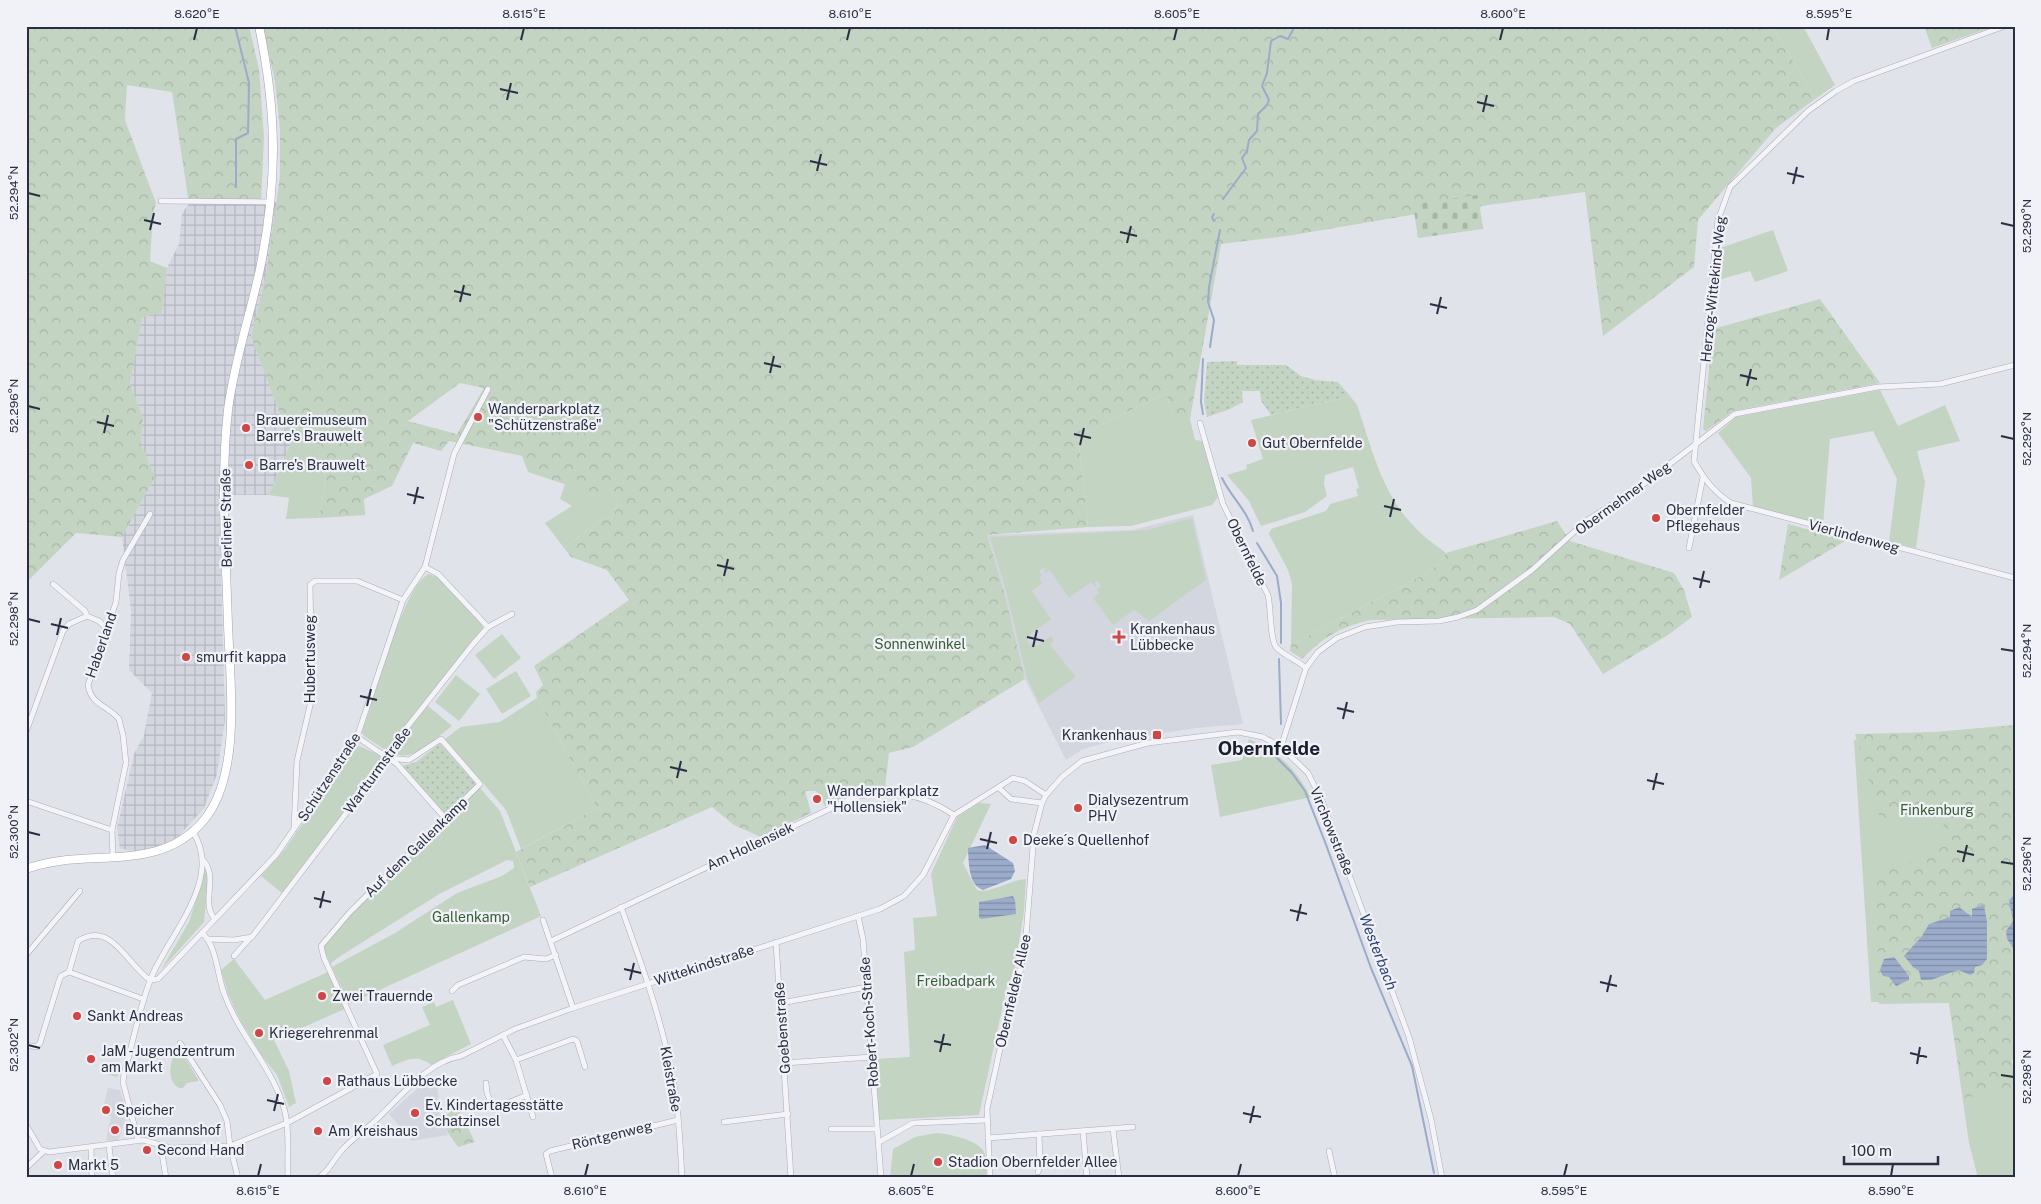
<svg xmlns="http://www.w3.org/2000/svg" width="2041" height="1204" font-family="'Public Sans',sans-serif">
<style>
.built{fill:#d3d5df}
.industrial{fill:url(#industrial-grid)}
.green{fill:#c4d4c2;fill-rule:evenodd}
.forest{fill:url(#forest-crowns);fill-rule:evenodd}
.cemetery{fill:url(#cemetery-stones)}
.garden{fill:url(#garden-dots)}
.water{fill:url(#water-rules)}
.lines{fill:none;stroke-linecap:round;stroke-linejoin:round}
.stream{stroke:#9babca;stroke-width:2}
.minor-casing{stroke:#aaadb8;stroke-width:6}
.primary-casing{stroke:#a0a5b6;stroke-width:9}
.minor{stroke:#f4f4f8;stroke-width:5}
.primary{stroke:#fff;stroke-width:8}
.ticks{fill:none;stroke:#292e42;stroke-width:2}
.poi-dot{fill:#d04545;stroke:#f0f2f7;stroke-width:2}
.labels{text-anchor:middle;stroke-width:4.5;stroke-linejoin:round;paint-order:stroke}
.street-label{font-size:14px;fill:#292e42;stroke:#f0f2f7}
.poi-label{font-size:14px;fill:#292e42;stroke:#f0f2f7;text-anchor:start}
.park-label{font-size:14px;fill:#375d36;stroke:#f0f2f7}
.water-label{font-size:15px;font-style:italic;fill:#324676;stroke:#f0f2f7}
.district-label{font-size:19px;font-weight:bold;fill:#1b1f32;stroke:#f0f2f7}
.neatline{fill:none;stroke:#292e42;stroke-width:2}
.ticks-label{font-size:12px;text-anchor:middle;fill:#292e42}
</style>
<defs>
<pattern id="industrial-grid" width="8" height="8" patternUnits="userSpaceOnUse" patternTransform="scale(1.25)"><rect width="8" height="8" fill="#d3d5df"/><path d="M0 4h8M4 0v8" fill="none" stroke="#b5b7c1"/></pattern>
<pattern id="forest-crowns" width="20" height="18" patternUnits="userSpaceOnUse" patternTransform="scale(1.25)"><rect width="20" height="18" fill="#c4d4c2"/><path d="M2 6a3 3 0 1 1 6 0M12 15a3 3 0 1 1 6 0" fill="none" stroke="#a8b6a8"/></pattern>
<pattern id="cemetery-stones" width="16" height="16" patternUnits="userSpaceOnUse" patternTransform="scale(1.25)"><rect width="16" height="16" fill="#c4d4c2"/><path d="M2 7V4a2 2 0 0 1 4 0v3zM10 15v-3a2 2 0 0 1 4 0v3z" fill="#a8b6a8"/></pattern>
<pattern id="garden-dots" width="8" height="8" patternUnits="userSpaceOnUse" patternTransform="scale(1.25)"><rect width="8" height="8" fill="#c4d4c2"/><path d="M2 2h.1M6 6h.1" fill="none" stroke="#a8b6a8" stroke-width="1.8" stroke-linecap="round"/></pattern>
<pattern id="water-rules" width="6" height="5" patternUnits="userSpaceOnUse" patternTransform="scale(1.25)"><rect width="6" height="5" fill="#9babca"/><path d="M0 2.5h6" fill="none" stroke="#7e8ca6"/></pattern>
</defs>
<rect width="100%" height="100%" fill="#e1e3ea"/>
<!-- built -->
<g class="built">
<path d="M1193,515L1243,724L1196,728L1117,740L1083,749L1066,760L1025,679L1005,595L987,535L1132,530Z"/>
<path d="M424,1083L434,1085L438,1089L439,1111L448,1135L412,1141L389,1114Z"/>
<path d="M108,1088L120,1090L127,1114L118,1142L106,1140L111,1116H108L109,1105L104,1104Z"/>
</g>
<!-- industrial -->
<path class="industrial" d="M278,202L266,275L251,337L291,443L269,495H230L219,491L225,720L217,774L204,808L178,837L159,846L136,851L120,849L117,828L134,754L144,735L152,693L129,670L131,610L122,537L155,477L141,444L143,417L130,384L142,316L162,313L167,268L179,244L182,213L189,204Z"/>
<!-- green -->
<g class="green">
<path d="M1773,26H1803L1835,85L1815,99Z"/>
<path d="M1773,230L1788,271L1755,282L1750,271L1718,280L1717,249Z"/>
<path d="M1880,390L1898,426L1945,405L1960,441L1917,451L1925,482L1916,548L1889,542L1897,479L1873,431L1830,439L1823,525L1753,507L1751,478L1718,433L1736,417Z"/>
<path d="M1166,393L1173,419H1190L1195,440L1203,441L1218,497L1212,505L1131,526L1088,527L1078,436Z"/>
<path d="M1350,396L1357,405C1371,445 1381,491 1411,523C1421,535 1434,544 1446,553L1440,563L1425,574L1291,645L1292,584L1288,570L1269,534L1271,529L1326,511L1330,504L1358,496L1356,489L1359,488L1353,467L1325,475L1324,484L1327,496L1305,512L1261,526L1249,501L1227,475L1247,469L1246,465L1263,459L1251,420Z"/>
<path d="M314,438L326,479L319,518L286,519L289,498L269,495L291,443Z"/>
<path d="M565,484L618,502L614,515L602,519L564,548L545,523L572,506L560,499Z"/>
<path d="M1192,518L1206,580L1149,621L1134,610L1113,625L1093,598L1099,593L1097,589L1101,587L1098,581L1095,582L1096,587L1091,582L1069,598L1050,570L1044,574L1045,567L1039,571L1042,575L1039,578L1042,583L1032,591L1051,619L1029,635L1033,640L1029,638L1027,640L1030,645L1035,642L1037,646L1051,636L1054,641L1050,645L1076,677L1039,703L1027,678L1007,594L990,537L1133,531L1147,530Z"/>
<path d="M429,574L439,578L482,625L483,629L390,746L384,749L364,736L362,732C374,702 403,584 429,574Z"/>
<path d="M502,634L521,658L494,679L475,655Z"/>
<path d="M516,671L531,696L502,714L486,689Z"/>
<path d="M456,675L480,694L459,721L435,702Z"/>
<path d="M537,698L597,808L521,849L506,810L445,739L461,727L500,722Z"/>
<path d="M427,705L452,726C437,737 409,767 391,751Z"/>
<path d="M2015,725V1059L2011,1060L2015,1073V1178H1978L1969,1143L1949,1003L1871,1002L1854,740Z"/>
<path d="M1249,739C1281,754 1293,766 1311,797L1220,817L1211,765L1242,760Z"/>
<path d="M359,746L380,755L381,760L379,766L282,893L261,876L285,849L355,748Z"/>
<path d="M479,787L500,811L541,916L349,1004L323,948L346,920ZM507,860L513,861L514,868L502,876L457,893L395,933L332,967L331,963L339,957L441,893Z"/>
<path d="M979,803L991,804L963,863L977,890C987,895 1013,879 1026,879L1024,912L1014,972L1007,986L979,1115L879,1120L875,1059L910,1057L904,952L915,950L913,918L937,916L931,874L957,817Z"/>
<path d="M206,868L209,873L204,922L161,970L189,922Z"/>
<path d="M234,959L265,1000L328,972L347,1008L274,1040L289,1071L296,1103L289,1107L277,1075L262,1056L240,1020L228,994L221,970Z"/>
<path d="M453,1000L471,1044L431,1065C417,1054 407,1060 392,1066L383,1045L430,1025L422,1007L434,1002L436,1007Z"/>
<path d="M176,1050L184,1056L199,1081L187,1083L183,1088H179C166,1081 170,1061 176,1050Z"/>
<path d="M936,1133C949,1134 981,1140 985,1154C987,1161 986,1170 986,1178H890L893,1149L915,1137Z"/>
</g>
<!-- forest -->
<g class="forest">
<path d="M26,26H249L259,69L264,137L261,203L189,204L172,92L127,85L125,120L156,203L153,214L150,261L167,268L162,313L142,317L130,384L143,417L141,444L155,477L122,537L76,533L26,583Z"/>
<path d="M263,26H1773L1815,99L1776,128L1698,220L1694,267L1603,336L1585,192L1481,206L1472,223L1423,213L1293,235L1221,244L1190,419H1173L1166,393L1078,436L1088,527L987,535L1005,595L1025,679L913,747L889,753L885,788L860,791L825,806L816,791H805L811,813L761,837L734,825L712,807L530,887L516,852L597,808L537,698L536,692L543,685L534,666L629,600L607,570L571,557L564,548L602,519L614,515L618,502L528,472L522,456L449,441L441,451L413,443L392,486L364,499L365,515L319,518L326,479L314,438L291,443L251,337L266,275L280,176V129L275,82ZM460,383L484,388L457,434L408,421Z"/>
<path d="M1924,26H1995L1932,48Z"/>
<path d="M1820,299L1880,383L1733,411L1706,431L1703,429L1713,329Z"/>
<path d="M1557,521L1570,541L1674,573L1684,590L1692,617L1668,635L1603,674L1570,624L1554,617L1370,620C1339,628 1325,636 1302,659L1290,651L1291,645L1425,574L1440,563L1446,553Z"/>
<path d="M1788,524L1847,540L1779,580Z"/>
<path d="M2015,725V896L2009,900L2013,921L2007,928L2015,948V1059L2011,1060L2015,1073V1089L1963,1098L1949,1003L1879,1004L1875,871C1903,857 1937,869 1949,833L1940,820L1924,817L1881,822L1855,734L1935,732ZM1966,913L1968,916L1987,921V959L1982,965L1975,967L1970,975L1958,970L1920,978L1919,971L1909,962L1914,946L1929,924Z"/>
<path d="M455,1102L475,1142L458,1147L448,1133L442,1118L453,1110L452,1104Z"/>
</g>
<!-- cemetery -->
<path class="cemetery" d="M1478,195L1483,229L1418,238L1413,204Z"/>
<!-- garden -->
<g class="garden">
<path d="M1237,361V365H1286L1301,376L1315,380L1338,382L1350,396L1271,415L1261,401L1260,391H1242L1243,402L1230,409L1207,417L1204,402L1207,362Z"/>
<path d="M440,743L476,784L444,814L402,766L416,762Z"/>
<path d="M109,1061L122,1064L117,1077L103,1073L106,1071Z"/>
</g>
<!-- water -->
<g class="water">
<path d="M985,845L1013,863L1015,871L1011,879L983,890C968,885 969,862 968,850V848Z"/>
<path d="M2014,895L2015,896L2014,949L2007,939L2006,931L2013,921L2009,900Z"/>
<path d="M1013,896L1015,900L1016,914L981,919L979,917V902Z"/>
<path d="M1982,905L1984,906L1987,921V959L1982,965L1975,967L1974,973L1970,975L1958,970L1931,980H1921L1919,971L1913,967L1904,956L1922,936L1929,924L1950,917V911L1959,907L1972,917V909Z"/>
<path d="M1894,957L1909,976V980L1896,986L1889,977L1883,976L1880,970L1884,959Z"/>
</g>
<g class="lines">
<!-- stream -->
<g class="stream">
<path d="M235,26L249,83L248,133L236,139V187"/>
<path d="M1223,199L1246,168L1242,158L1247,151L1249,140L1257,131L1258,114L1267,105L1269,100L1262,86L1267,73L1271,41L1280,36L1288,39L1295,26"/>
<path d="M1214,214L1212,217L1214,221"/>
<path d="M1210,347L1214,320L1208,302L1209,287L1220,230"/>
<path d="M1203,414L1201,402L1203,359"/>
<path d="M1222,478C1231,497 1247,510 1253,531"/>
<path d="M1257,543L1277,576L1281,603V643"/>
<path d="M1279,659L1281,724"/>
<path d="M1270,751L1292,773L1305,791L1325,842L1371,968L1412,1066L1434,1173"/>
</g>
<defs>
<g id="minor">
<path d="M2005,26L1854,81L1836,91L1808,111L1730,187L1718,220L1694,461C1704,479 1714,492 1731,503L2015,578"/>
<path d="M161,201L271,202"/>
<path d="M1200,423L1223,504L1268,595C1271,608 1270,639 1276,647C1283,655 1298,661 1306,668"/>
<path d="M1689,548L1703,477"/>
<path d="M425,567L438,574L488,627"/>
<path d="M53,584L85,611L87,616"/>
<path d="M26,732L63,631L69,624L87,616L99,621L106,628"/>
<path d="M357,737L397,764L445,818"/>
<path d="M1281,747L1306,668L1318,652L1337,638L1365,627L1397,622L1439,621L1458,617L1477,610L1532,570L1586,521L1641,486L1735,414L1878,387L1940,384L2015,365"/>
<path d="M999,788L1011,799L1042,803"/>
<path d="M26,801L112,830"/>
<path d="M294,829L297,761L312,697L310,585L315,581H357L403,600"/>
<path d="M113,858L112,830L126,763L123,735L119,719C107,705 91,705 88,685L116,602L119,573L123,560L150,514"/>
<path d="M203,860C219,877 200,904 215,919"/>
<path d="M621,907C641,962 661,1017 672,1075C679,1109 680,1144 682,1178"/>
<path d="M858,916L863,939L881,1178"/>
<path d="M543,920L573,1008"/>
<path d="M202,933C217,946 217,975 224,993C239,1036 274,1068 285,1112C290,1133 287,1157 288,1178"/>
<path d="M208,939L234,940L252,937L376,774L385,755L473,644L488,627L512,614"/>
<path d="M551,941L855,797C892,789 921,793 954,815"/>
<path d="M776,942L791,1178"/>
<path d="M26,955L80,891"/>
<path d="M234,956L251,937"/>
<path d="M69,972L78,941C112,920 127,965 150,980"/>
<path d="M69,972L143,999"/>
<path d="M150,980L158,979L276,855L357,737L403,600L425,567L454,454L488,389"/>
<path d="M452,991L458,985L524,957L546,959L556,955"/>
<path d="M781,1003L867,987"/>
<path d="M503,1035L516,1060L533,1117"/>
<path d="M180,1043L220,1105L227,1121L230,1146L238,1178"/>
<path d="M26,1045L37,1047L40,1043L59,981L61,976L69,972"/>
<path d="M516,1060L573,1039L577,1041L585,1067"/>
<path d="M784,1063L872,1057"/>
<path d="M486,1083L487,1093L492,1105L498,1107L527,1095"/>
<path d="M724,1122L788,1114"/>
<path d="M26,1125L40,1149L49,1152L143,1140L171,1148L230,1146L287,1123L377,1074L324,958L321,946L350,912L480,784L441,739L409,760L388,758"/>
<path d="M831,1129H876"/>
<path d="M1113,1129L1119,1178"/>
<path d="M1083,1131L1087,1178"/>
<path d="M988,1138L1133,1127"/>
<path d="M138,1140L123,1082L124,1074C133,1042 139,1009 151,978C168,936 224,879 193,832"/>
<path d="M879,1142L913,1123L987,1120"/>
<path d="M109,1146L113,1178"/>
<path d="M161,1147L166,1178"/>
<path d="M91,1148L92,1178"/>
<path d="M1329,1151L1335,1178"/>
<path d="M26,1168L44,1151"/>
<path d="M1038,1172L1040,1166L1039,1134"/>
<path d="M318,1178C329,1172 334,1158 343,1149C352,1139 365,1130 375,1121C400,1098 426,1062 461,1056L515,1029L573,1008L880,909L904,896L923,875L954,815L1013,778L1025,781L1046,795"/>
<path d="M552,1178L546,1154L550,1151L678,1120"/>
<path d="M990,1178L987,1109L1011,998L1020,973L1026,936L1034,834L1042,803L1046,795L1062,777L1082,761L1148,743L1238,732L1263,737L1281,747L1308,773L1322,801L1409,1037L1431,1119L1442,1178"/>
</g>
<path id="primary" d="M26,869C86,846 158,876 204,820C242,774 230,681 228,625C226,554 220,481 228,410C234,362 250,316 260,269C278,181 277,113 259,26"/>
</defs>
<!-- minor casing -->
<use href="#minor" class="minor-casing"/>
<!-- primary casing -->
<use href="#primary" class="primary-casing"/>
<!-- minor -->
<use href="#minor" class="minor"/>
<!-- primary -->
<use href="#primary" class="primary"/>
</g>
<!-- ticks -->
<path class="ticks" d="M194,40L197,28M521,40L524,28M847,40L850,28M1174,40L1177,28M1500,40L1503,28M1827,40L1829,28M500,89L518,93M507,100L511,83M1477,102L1494,106M1483,112L1487,95M810,161L827,165M817,171L821,154M1787,173L1804,177M1793,184L1797,167M28,193L40,196M144,220L161,224M2001,223L2014,226M150,230L154,213M1120,232L1137,236M1127,243L1131,226M454,291L471,295M460,302L464,285M1430,304L1447,308M1437,314L1441,297M764,363L781,367M770,373L774,356M1740,375L1757,379M1747,386L1751,369M28,406L40,409M97,422L114,426M104,433L108,415M1074,434L1091,438M2001,436L2014,439M1080,445L1084,428M407,494L424,498M414,504L418,487M1384,506L1401,510M1390,517L1394,499M717,565L734,569M724,576L728,559M1693,578L1710,582M1700,588L1704,571M28,619L40,622M51,624L68,628M57,635L61,618M1027,637L1044,641M1033,647L1037,630M2001,649L2014,651M360,696L377,700M367,706L371,689M1337,708L1354,712M1343,719L1347,702M670,767L687,771M677,778L681,761M1647,780L1664,784M1653,790L1657,773M28,832L40,835M980,839L997,843M987,849L991,832M1957,851L1974,855M1963,862L1967,845M2001,862L2014,864M314,898L331,902M320,908L324,891M1290,910L1307,914M1297,921L1301,904M624,969L641,973M630,980L634,963M1600,982L1617,986M1607,992L1611,975M934,1041L951,1045M28,1045L40,1048M940,1052L944,1034M1910,1053L1927,1057M1917,1064L1920,1047M2001,1075L2014,1077M267,1100L284,1104M274,1111L278,1094M1243,1113L1261,1117M1250,1123L1254,1106M258,1176L261,1164M585,1176L588,1164M911,1176L914,1164M1238,1176L1241,1164M1564,1176L1567,1164M1891,1176L1893,1164"/>
<!-- markers -->
<g class="poi-dot">
<circle cx="478" cy="417" r="5"/>
<circle cx="246" cy="428" r="5"/>
<circle cx="1252" cy="443" r="5"/>
<circle cx="249" cy="465" r="5"/>
<circle cx="1656" cy="518" r="5"/>
<path d="M1116.5 629.5h5v5h5v5h-5v5h-5v-5h-5v-5h5z"/>
<circle cx="186" cy="657" r="5"/>
<rect x="1152" y="730" width="10" height="10" rx="2.5"/>
<circle cx="817" cy="799" r="5"/>
<circle cx="1078" cy="808" r="5"/>
<circle cx="1013" cy="840" r="5"/>
<circle cx="322" cy="996" r="5"/>
<circle cx="77" cy="1016" r="5"/>
<circle cx="259" cy="1033" r="5"/>
<circle cx="91" cy="1059" r="5"/>
<circle cx="327" cy="1081" r="5"/>
<circle cx="106" cy="1110" r="5"/>
<circle cx="415" cy="1113" r="5"/>
<circle cx="115" cy="1130" r="5"/>
<circle cx="318" cy="1131" r="5"/>
<circle cx="147" cy="1150" r="5"/>
<circle cx="938" cy="1162" r="5"/>
<circle cx="58" cy="1165" r="5"/>
</g>
<g class="labels">
<!-- street labels -->
<g class="street-label">
<text transform="translate(1713 289) rotate(-84)" y="5">Herzog-Wittekind-Weg</text>
<text transform="translate(1623 498) rotate(-36)" y="5">Obermehner Weg</text>
<text transform="translate(226 518) rotate(-91)" y="5">Berliner Straße</text>
<text transform="translate(1854 536) rotate(15)" y="5">Vierlindenweg</text>
<text transform="translate(1247 552) rotate(64)" y="5">Obernfelde</text>
<text transform="translate(101 645) rotate(-71)" y="5">Haberland</text>
<text transform="translate(310 659) rotate(-90)" y="5">Hubertusweg</text>
<text transform="translate(377 770) rotate(-54)" y="5">Wartturmstraße</text>
<text transform="translate(329 777) rotate(-57)" y="5">Schützenstraße</text>
<text transform="translate(1332 831) rotate(68)" y="5">Virchowstraße</text>
<text transform="translate(750 846) rotate(-25)" y="5">Am Hollensiek</text>
<text transform="translate(416 847) rotate(-44)" y="5">Auf dem Gallenkamp</text>
<text transform="translate(704 965) rotate(-18)" y="5">Wittekindstraße</text>
<text transform="translate(1013 991) rotate(-77)" y="5">Obernfelder Allee</text>
<text transform="translate(869 1022) rotate(-94)" y="5">Robert-Koch-Straße</text>
<text transform="translate(782 1028) rotate(-94)" y="5">Goebenstraße</text>
<text transform="translate(671 1079) rotate(80)" y="5">Kleistraße</text>
<text transform="translate(612 1135) rotate(-14)" y="5">Röntgenweg</text>
</g>
<!-- poi labels -->
<g class="poi-label">
<text x="488" y="414">Wanderparkplatz<tspan x="488" dy="16">"Schützenstraße"</tspan></text>
<text x="256" y="425">Brauereimuseum<tspan x="256" dy="16">Barre's Brauwelt</tspan></text>
<text x="1262" y="448">Gut Obernfelde</text>
<text x="259" y="470">Barre's Brauwelt</text>
<text x="1666" y="515">Obernfelder<tspan x="1666" dy="16">Pflegehaus</tspan></text>
<text x="1130" y="634">Krankenhaus<tspan x="1130" dy="16">Lübbecke</tspan></text>
<text x="196" y="662">smurfit kappa</text>
<text x="1147" y="740" text-anchor="end">Krankenhaus</text>
<text x="827" y="796">Wanderparkplatz<tspan x="827" dy="16">"Hollensiek"</tspan></text>
<text x="1088" y="805">Dialysezentrum<tspan x="1088" dy="16">PHV</tspan></text>
<text x="1023" y="845">Deeke´s Quellenhof</text>
<text x="332" y="1001">Zwei Trauernde</text>
<text x="87" y="1021">Sankt Andreas</text>
<text x="269" y="1038">Kriegerehrenmal</text>
<text x="101" y="1056">JaM - Jugendzentrum<tspan x="101" dy="16">am Markt</tspan></text>
<text x="337" y="1086">Rathaus Lübbecke</text>
<text x="425" y="1110">Ev. Kindertagesstätte<tspan x="425" dy="16">Schatzinsel</tspan></text>
<text x="116" y="1115">Speicher</text>
<text x="125" y="1135">Burgmannshof</text>
<text x="328" y="1136">Am Kreishaus</text>
<text x="157" y="1155">Second Hand</text>
<text x="948" y="1167">Stadion Obernfelder Allee</text>
<text x="68" y="1170">Markt 5</text>
</g>
<!-- park labels -->
<g class="park-label">
<text x="920" y="649">Sonnenwinkel</text>
<text x="1937" y="815">Finkenburg</text>
<text x="471" y="922">Gallenkamp</text>
<text x="956" y="986">Freibadpark</text>
</g>
<!-- water labels -->
<g class="water-label">
<text transform="translate(1378 952) rotate(69)" y="5">Westerbach</text>
</g>
<!-- district labels -->
<g class="district-label">
<text x="1269" y="755">Obernfelde</text>
</g>
</g>
<!-- border -->
<rect width="2041" height="1204" fill="none" stroke="#f0f2f7" stroke-width="55"/>
<!-- scale -->
<path d="M1844 1156v8h94v-8" fill="none" stroke="#292e42" stroke-width="2.5"/>
<text x="1851" y="1156" font-size="15" fill="#292e42" stroke="#f0f2f7" stroke-width="4" paint-order="stroke">100 m</text>
<rect x="28" y="28" width="1986" height="1148" class="neatline"/>
<g class="ticks-label">
<text x="197" y="18">8.620°E</text>
<text x="524" y="18">8.615°E</text>
<text x="850" y="18">8.610°E</text>
<text x="1177" y="18">8.605°E</text>
<text x="1503" y="18">8.600°E</text>
<text x="1829" y="18">8.595°E</text>
<text transform="translate(14 193) rotate(-90)" y="4">52.294°N</text>
<text transform="translate(2027 226) rotate(-90)" y="4">52.290°N</text>
<text transform="translate(14 406) rotate(-90)" y="4">52.296°N</text>
<text transform="translate(2027 439) rotate(-90)" y="4">52.292°N</text>
<text transform="translate(14 619) rotate(-90)" y="4">52.298°N</text>
<text transform="translate(2027 651) rotate(-90)" y="4">52.294°N</text>
<text transform="translate(14 832) rotate(-90)" y="4">52.300°N</text>
<text transform="translate(2027 864) rotate(-90)" y="4">52.296°N</text>
<text transform="translate(14 1045) rotate(-90)" y="4">52.302°N</text>
<text transform="translate(2027 1077) rotate(-90)" y="4">52.298°N</text>
<text x="258" y="1195">8.615°E</text>
<text x="585" y="1195">8.610°E</text>
<text x="911" y="1195">8.605°E</text>
<text x="1238" y="1195">8.600°E</text>
<text x="1564" y="1195">8.595°E</text>
<text x="1891" y="1195">8.590°E</text>
</g>
</svg>
